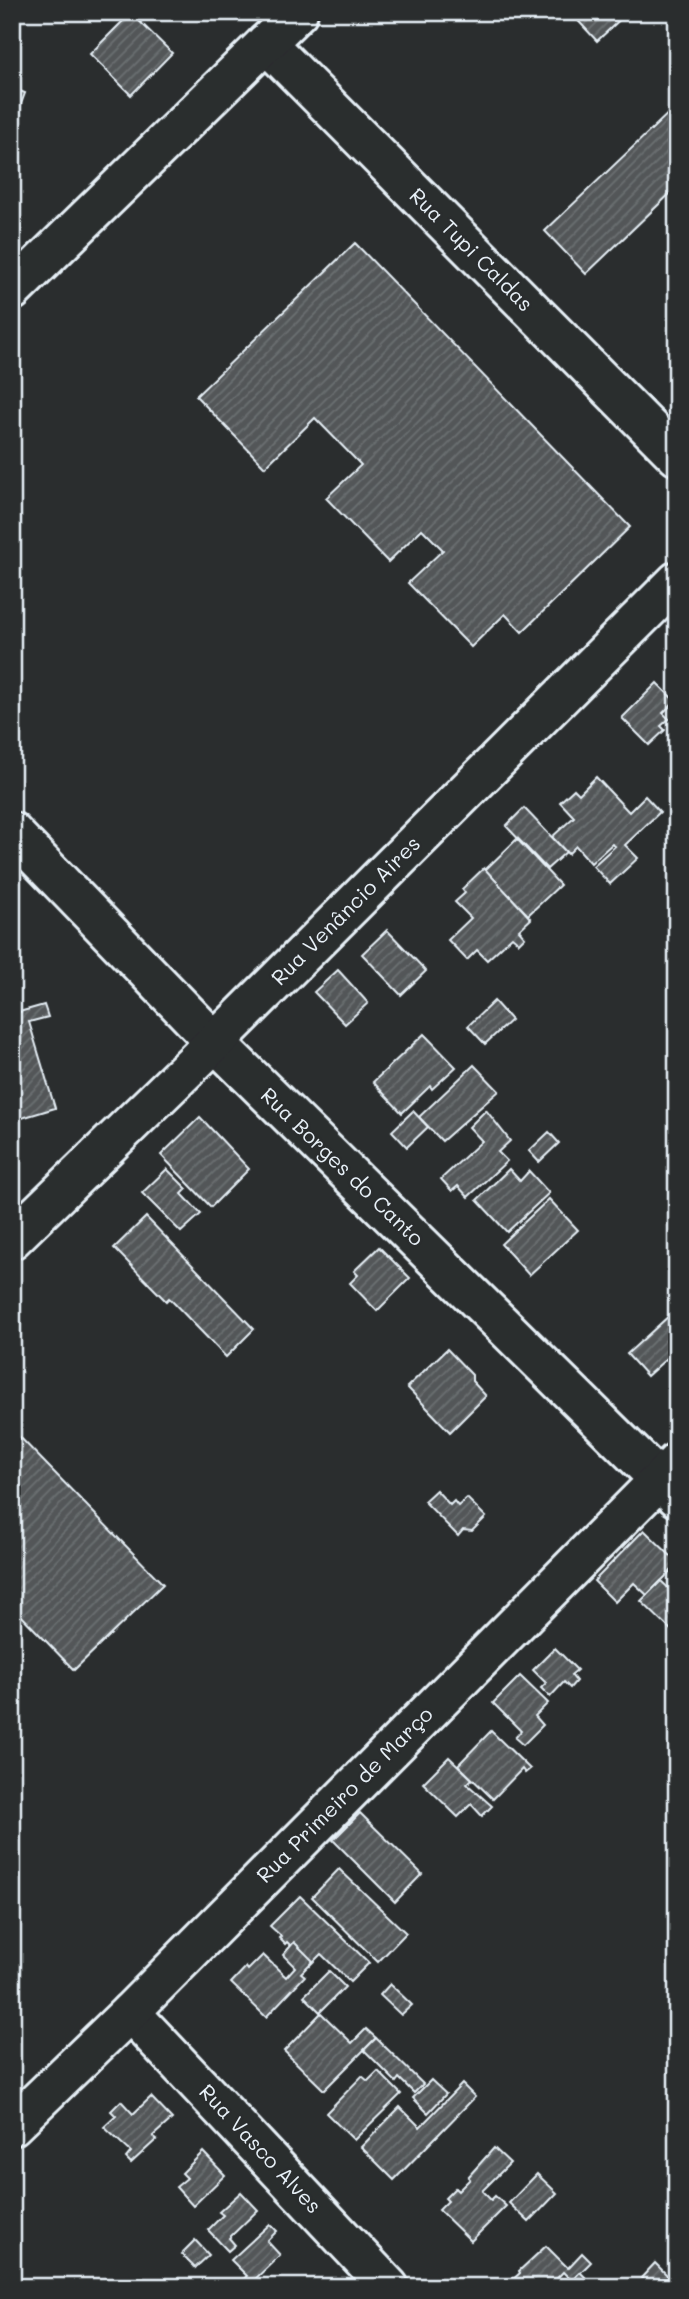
<svg xmlns="http://www.w3.org/2000/svg" width="689" height="2299" font-family="Mali,sans-serif">
<style>
.building{fill:url(#building-hatch);stroke:#e8f1f8;stroke-width:2}
.lines{fill:none;stroke-linecap:round;stroke-linejoin:round}
.minor-casing{stroke:#e8f1f8;stroke-width:44}
.major-casing{stroke:#e8f1f8;stroke-width:44}
.minor{stroke:#2a2d2e;stroke-width:38}
.major{stroke:#2a2d2e;stroke-width:38}
.labels{text-anchor:middle;stroke-width:5;stroke-linejoin:round;paint-order:stroke}
.street-label{font-size:21px;fill:#e8f1f8;stroke:#2a2d2e}
</style>
<defs>
<pattern id="building-hatch" width="6" height="6" patternUnits="userSpaceOnUse" patternTransform="scale(1.75)"><rect width="6" height="6" fill="#535759"/><path d="M-1 1l2-2M0 6l6-6M5 7l2-2" fill="none" stroke="#6c7072"/></pattern>
</defs>
<rect width="100%" height="100%" fill="#2a2d2e"/>
<filter id="ink" filterUnits="userSpaceOnUse"><feTurbulence type="fractalNoise" baseFrequency=".0143" numOctaves="2"/><feDisplacementMap in="SourceGraphic" scale="14" xChannelSelector="R" yChannelSelector="G"/><feConvolveMatrix kernelMatrix="1 2 1 2 8 2 1 2 1" color-interpolation-filters="sRGB"/></filter>
<g filter="url(#ink)">
<!-- building -->
<g class="building">
<path d="M570,12H628L597,41Z"/>
<path d="M131,13L172,53L131,95L90,54Z"/>
<path d="M12,88L25,93L12,128Z"/>
<path d="M677,105V187L586,274L545,231Z"/>
<path d="M355,243L630,527L522,632L505,614L471,647L408,583L443,550L422,529L388,562L326,498L361,465L315,418L265,467L196,396Z"/>
<path d="M657,683L675,701L663,713L669,719L661,726L665,730L649,745L622,718Z"/>
<path d="M596,777L629,812L645,796L660,812L625,845L638,858L610,884L593,866L615,846L612,844L591,863L576,846L568,854L552,837L574,817L560,802L574,789L579,794Z"/>
<path d="M524,808L566,852L547,869L506,826Z"/>
<path d="M517,839L560,885L528,915L485,870Z"/>
<path d="M484,868L531,919L519,930L525,937L519,943L512,937L487,960L477,950L467,960L448,940L471,918L455,902L465,893L462,889Z"/>
<path d="M387,930L426,971L401,995L362,954Z"/>
<path d="M338,970L368,1003L345,1024L314,992Z"/>
<path d="M494,1001L511,1020L485,1044L468,1026Z"/>
<path d="M44,1005L48,1017L29,1022L55,1108L12,1121V1014Z"/>
<path d="M424,1034L456,1067L432,1089L430,1086L402,1113L373,1082Z"/>
<path d="M474,1065L499,1091L442,1141L419,1117Z"/>
<path d="M486,1110L510,1141L498,1152L507,1161L468,1197L458,1186L452,1191L441,1179L482,1141L469,1127Z"/>
<path d="M413,1111L428,1127L407,1147L392,1131Z"/>
<path d="M200,1117L249,1169L211,1207L161,1155Z"/>
<path d="M549,1132L559,1143L539,1162L529,1151Z"/>
<path d="M167,1169L187,1189L182,1194L201,1214L181,1232L142,1193Z"/>
<path d="M509,1169L520,1181L529,1171L549,1193L507,1232L477,1200Z"/>
<path d="M549,1199L578,1230L529,1275L501,1244Z"/>
<path d="M146,1217L254,1329L226,1357L169,1298L166,1301L114,1248Z"/>
<path d="M379,1247L410,1278L377,1311L350,1283L358,1275L354,1271Z"/>
<path d="M670,1315L677,1322V1349L647,1376L627,1354Z"/>
<path d="M447,1349L472,1375V1381L486,1396L450,1432L407,1387Z"/>
<path d="M12,1429L163,1584L74,1670L12,1606Z"/>
<path d="M436,1490L450,1505L454,1501L458,1506L467,1498L486,1517L472,1531L463,1530L458,1536L424,1501Z"/>
<path d="M644,1530L677,1562V1565L647,1595L634,1583L615,1602L594,1581Z"/>
<path d="M661,1581L677,1596V1636L641,1601Z"/>
<path d="M555,1648L577,1670L571,1675L576,1681L570,1688L564,1682L550,1697L541,1688L546,1683L533,1670Z"/>
<path d="M520,1676L548,1703L535,1716L543,1725L523,1745L515,1738L521,1731L493,1703Z"/>
<path d="M491,1731L530,1769L525,1773L522,1769L493,1799L458,1765Z"/>
<path d="M449,1757L472,1779L467,1784L492,1806L482,1816L471,1804L458,1817L423,1783Z"/>
<path d="M360,1813L422,1874L395,1902L333,1840Z"/>
<path d="M339,1869L406,1933L378,1962L312,1897Z"/>
<path d="M300,1896L369,1963L350,1982L321,1954L310,1965L287,1942L285,1944L279,1938L281,1936L270,1926Z"/>
<path d="M294,1942L313,1961L301,1973L305,1976L266,2017L231,1983L246,1967L248,1970L263,1955L286,1977L295,1967L283,1955Z"/>
<path d="M329,1971L345,1987L320,2012L304,1996Z"/>
<path d="M390,1984L412,2005L401,2015L380,1995Z"/>
<path d="M321,2013L352,2043L366,2029L376,2038L324,2090L284,2051Z"/>
<path d="M376,2038L423,2084L414,2093L399,2078L396,2082L364,2050Z"/>
<path d="M378,2071L401,2094L354,2140L326,2113L362,2076L368,2081Z"/>
<path d="M431,2080L446,2094L428,2113L413,2098Z"/>
<path d="M462,2084L475,2097L394,2180L361,2147L400,2107L420,2127Z"/>
<path d="M151,2097L172,2119L153,2136L157,2139L131,2163L126,2158L131,2152L104,2127L116,2116L111,2111L121,2101L133,2114Z"/>
<path d="M494,2148L510,2163L482,2191L491,2200L495,2196L506,2206L471,2241L439,2210L448,2201L445,2198L455,2188L458,2191L470,2179L468,2177Z"/>
<path d="M203,2152L225,2175L193,2206L176,2187L187,2178L182,2173Z"/>
<path d="M537,2174L557,2193L529,2222L509,2203Z"/>
<path d="M241,2192L258,2210L229,2238L235,2245L228,2251L208,2230L223,2215L219,2212Z"/>
<path d="M270,2224L277,2231L267,2241L280,2255L247,2287H243L239,2283L247,2276L231,2260Z"/>
<path d="M195,2240L209,2255L195,2268L181,2254Z"/>
<path d="M546,2246L568,2268L582,2253L591,2262L572,2281L563,2272L549,2287H511L514,2284L511,2281L520,2273L519,2271Z"/>
<path d="M655,2263L668,2276L658,2287H650L641,2278Z"/>
<path d="M580,2272L591,2283L597,2287H566Z"/>
</g>
<g class="lines">
<defs>
<g id="minor">
<path d="M266,43L677,456"/>
<path d="M12,832L215,1042L677,1497"/>
<path d="M12,1239L215,1042L677,581"/>
<path d="M130,2012L389,2287"/>
<path d="M12,2126L130,2012L677,1462"/>
</g>
<path id="major" d="M12,291L298,12"/>
</defs>
<!-- minor casing -->
<use href="#minor" class="minor-casing"/>
<!-- major casing -->
<use href="#major" class="major-casing"/>
<!-- minor -->
<use href="#minor" class="minor"/>
<!-- major -->
<use href="#major" class="major"/>
</g>
</g>
<g class="labels">
<!-- street labels -->
<g class="street-label">
<text transform="translate(471 250) rotate(45)" y="7">Rua Tupi Caldas</text>
<text transform="translate(346 911) rotate(-45)" y="7">Rua Venâncio Aires</text>
<text transform="translate(342 1167) rotate(44)" y="7">Rua Borges do Canto</text>
<text transform="translate(345 1795) rotate(-45)" y="7">Rua Primeiro de Março</text>
<text transform="translate(260 2149) rotate(47)" y="7">Rua Vasco Alves</text>
</g>
</g>
<!-- margin -->
<rect width="689" height="2299" fill="none" stroke="#2a2d2e" stroke-width="42"/>
<rect x="21" y="21" width="647" height="2257" fill="none" stroke="#e8f1f8" stroke-width="2.5" filter="url(#ink)"/>
</svg>
